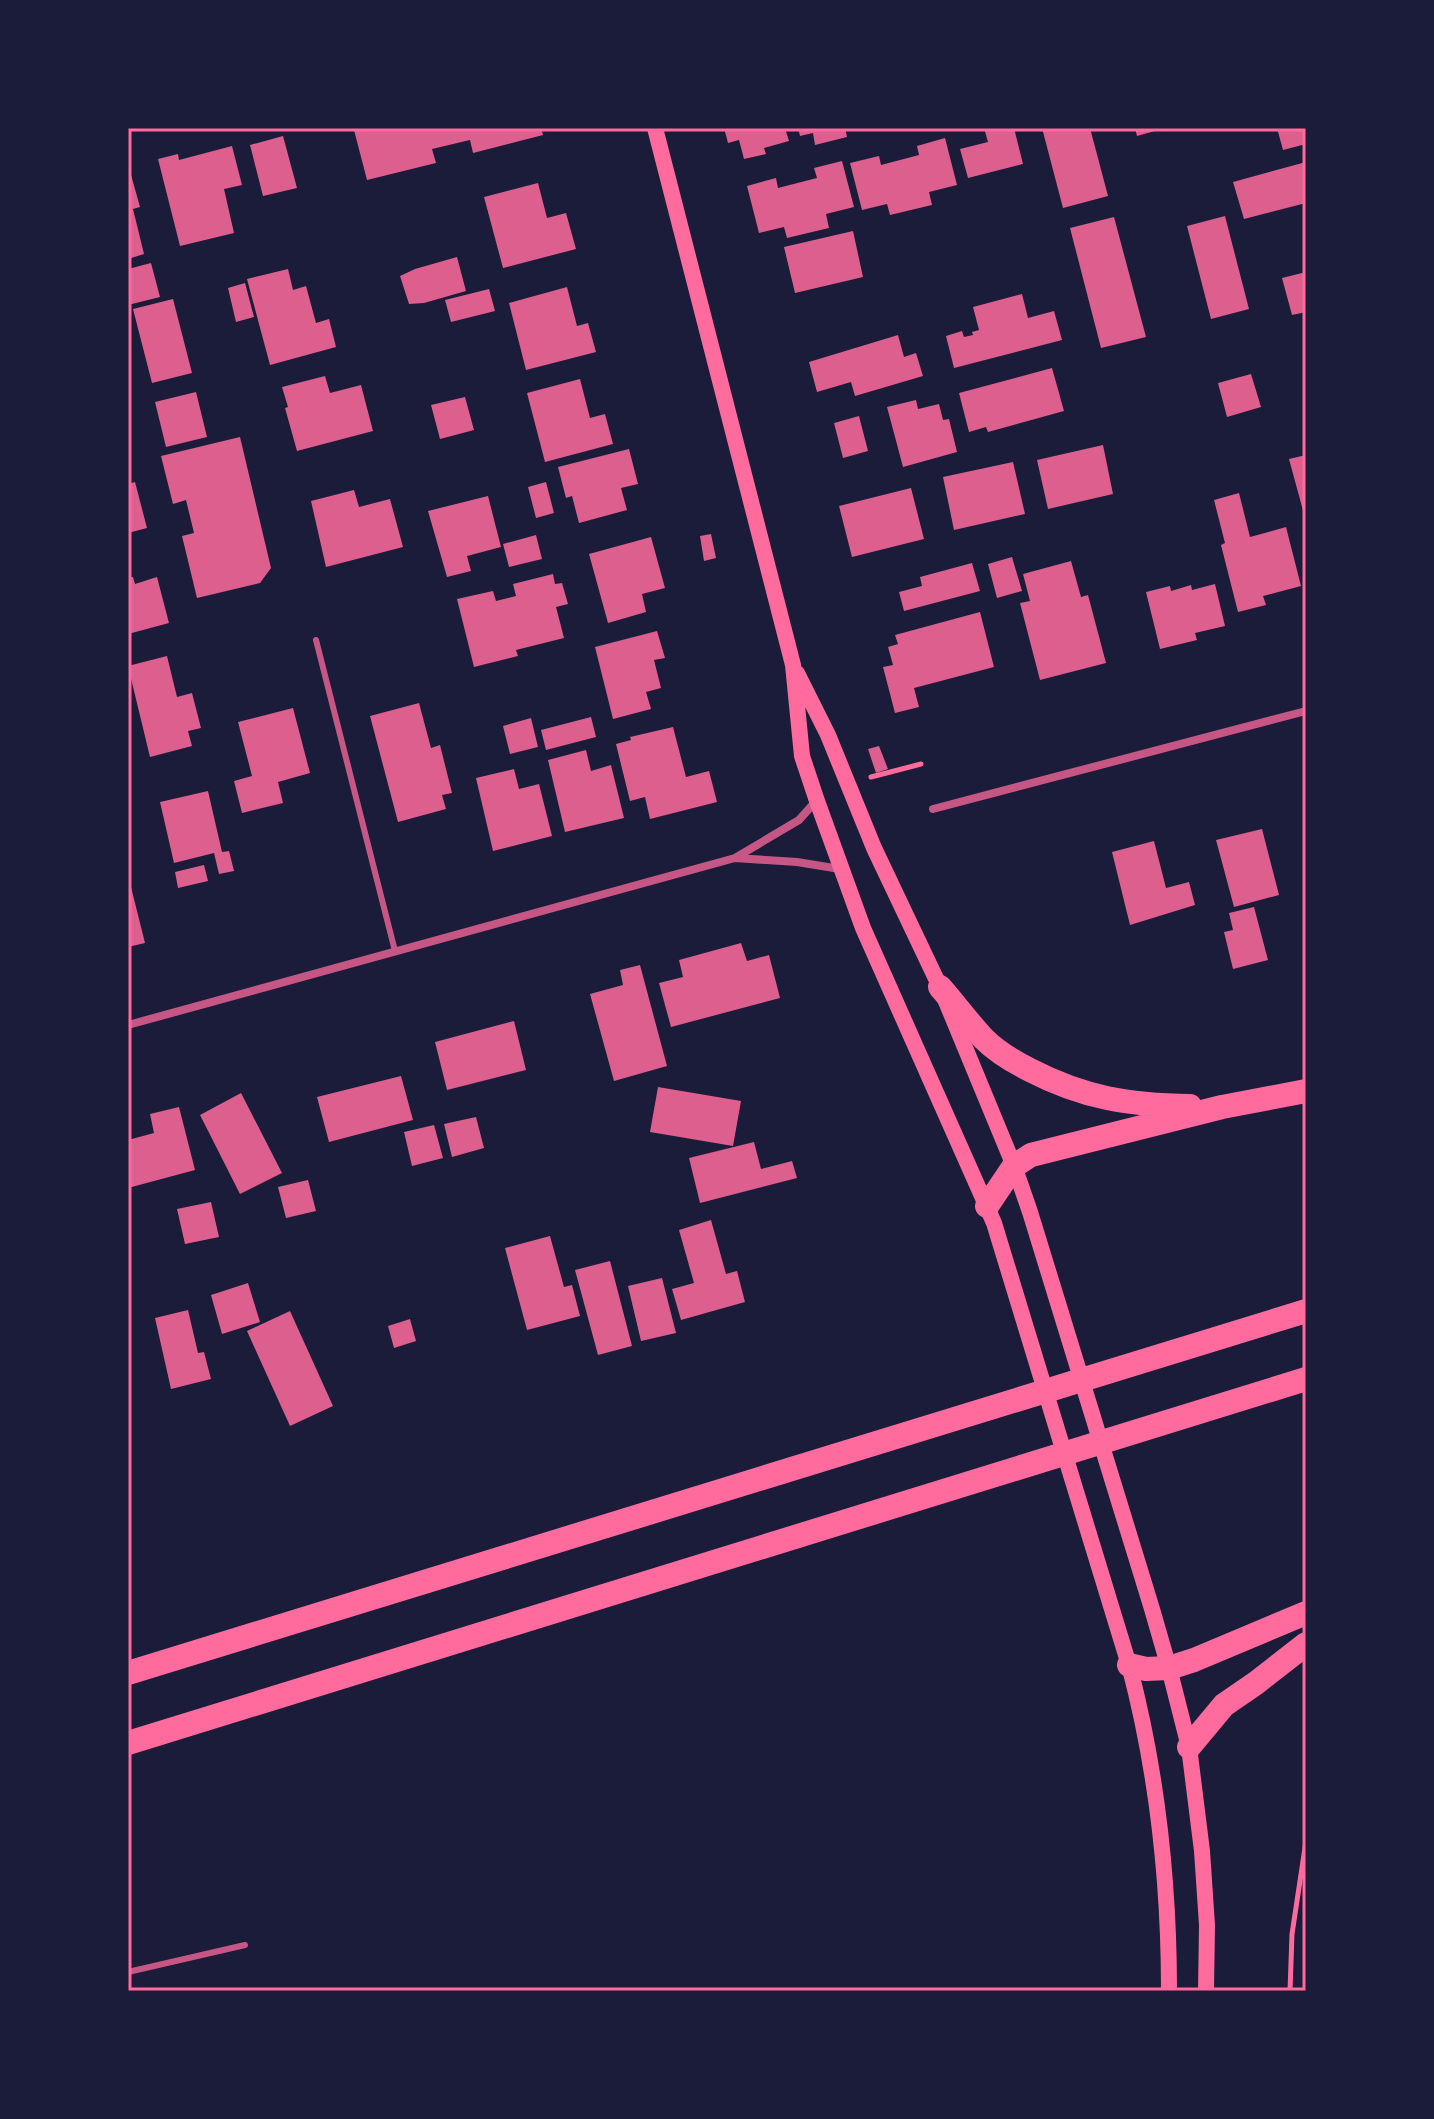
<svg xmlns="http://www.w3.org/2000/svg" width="1434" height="2119" font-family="Literata,serif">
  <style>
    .building { fill: #dd5f8e }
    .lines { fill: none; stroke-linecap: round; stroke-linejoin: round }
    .path { stroke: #ff6b9d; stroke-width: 5 }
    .service { stroke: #c65784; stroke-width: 6 }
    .minor { stroke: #c65784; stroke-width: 8 }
    .secondary { stroke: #ff6b9d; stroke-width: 16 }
    .motorway { stroke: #ff6b9d; stroke-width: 24 }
    .neatline { fill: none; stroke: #ff6b9d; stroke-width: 3 }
  </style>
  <rect width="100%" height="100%" fill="#1b1b3a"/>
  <path class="building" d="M362,128H541L543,135L473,153L470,140L432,149L436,163L367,180L354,130Z
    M724,128H785L789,141L764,148L766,154L744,159L739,140L728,143Z
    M798,128H845L847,137L815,145L813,133L800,136Z
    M984,128H1014L1023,164L968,178L960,149L988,142Z
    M1042,128H1090L1108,196L1063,208Z
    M1135,128H1162V129L1137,136Z
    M1277,128H1306V144L1283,150Z
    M283,136L297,188L263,196L250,145Z
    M945,138L957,185L929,192L932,205L890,215L887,204L862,210L850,163L879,156L881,165L919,155L917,146Z
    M232,146L242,185L224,189L234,233L180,246L158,159L178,154L179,160Z
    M842,161L854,207L826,214L829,228L787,238L784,227L759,233L747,186L776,178L778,188L817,178L814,168Z
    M1306,162V203L1244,219L1233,182Z
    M128,164L140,207L133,209L144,254L128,259Z
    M538,183L547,218L566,213L576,249L503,268L484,197Z
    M1225,216L1249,309L1211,319L1187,226Z
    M1114,217L1146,337L1101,348L1070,228Z
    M853,231L863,277L795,293L784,247Z
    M457,257L466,291L424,303L409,304L400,276L415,269Z
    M151,263L160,297L128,305V269Z
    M288,269L293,290L306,286L316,323L329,319L336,347L270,365L247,279Z
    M1306,272V312L1292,315L1282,278Z
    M245,283L254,317L236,322L228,288Z
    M567,287L577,326L588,323L596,352L526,370L509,303Z
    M489,289L495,311L451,322L445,300Z
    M1022,294L1028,318L1054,311L1062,340L954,368L946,336L962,331L964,337L973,335L972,332L979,330L973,307Z
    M173,299L192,373L152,383L133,309Z
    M898,335L904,357L916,353L923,376L855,396L851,382L817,392L809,362Z
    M1052,368L1064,411L988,432L986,427L969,432L959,393Z
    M1251,374L1261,407L1227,417L1218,383Z
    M325,376L330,393L361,385L373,431L297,451L285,408L288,407L282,387Z
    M580,379L590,418L605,414L613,444L545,462L527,393Z
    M196,392L207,437L166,447L155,402Z
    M465,397L474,430L440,439L431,405Z
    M916,400L918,409L939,404L943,420L949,419L957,452L903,467L887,407Z
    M859,416L868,451L843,458L834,423Z
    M240,437L271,568L260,583L197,598L182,536L194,533L186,500L173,504L161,456Z
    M1103,445L1113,494L1048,509L1037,460Z
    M629,449L638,484L621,488L627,510L579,523L572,496L566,498L558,467Z
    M1306,455V518H1305L1289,459Z
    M1013,462L1025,514L954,530L943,477Z
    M135,482L147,528L128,533V484Z
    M546,482L554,513L536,518L528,487Z
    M911,488L924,539L852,557L839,506Z
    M354,490L359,507L390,499L403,547L326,567L311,501Z
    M1239,493L1250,537L1286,527L1301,586L1263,596L1266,605L1238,612L1221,545L1225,543L1214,500Z
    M488,496L501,547L467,556L471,571L447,577L428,511Z
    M711,534L716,558L704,561L700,536Z
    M536,535L542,559L509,567L503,544Z
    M651,537L665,588L642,594L646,612L608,623L589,554Z
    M1012,557L1022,591L997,598L988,564Z
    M1071,561L1081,597L1088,595L1106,663L1040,680L1020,603L1030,601L1023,574Z
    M972,563L980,591L904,611L899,592L922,586L920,577Z
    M553,574L555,584L562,583L568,604L556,607L564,638L516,650L518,656L474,667L457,599L493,591L496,601L516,596L513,584Z
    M133,577L135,584L157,577L169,623L128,634V578Z
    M1215,584L1225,626L1195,633L1197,640L1160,649L1146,592L1170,586L1171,591L1191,585L1192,590Z
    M980,612L994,667L914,688L919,707L895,713L883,667L893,665L888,647L898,644L895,635Z
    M657,631L665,658L654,660L661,688L646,692L651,709L613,719L595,647Z
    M167,656L177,697L192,693L201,728L188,731L192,746L150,757L128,666Z
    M419,703L431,748L440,745L452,793L442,795L446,809L398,822L370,716Z
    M293,708L310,773L278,782L283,803L242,813L234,781L252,776L238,722Z
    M591,717L596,737L546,750L541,730Z
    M531,718L538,747L510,754L503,726Z
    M673,727L686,777L709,771L717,802L650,819L645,797L630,801L616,744L631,740L630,737Z
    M879,746L888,769L876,773L868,749Z
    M586,750L591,771L611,765L624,818L565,832L548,760Z
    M514,769L519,789L539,784L552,836L493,851L476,778Z
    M208,791L222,852L229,851L234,871L219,874L214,853L174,863L160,802Z
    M1262,829L1279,895L1234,907L1216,840Z
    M1154,841L1166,888L1189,882L1195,905L1130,925L1112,852Z
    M204,865L208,881L178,888L175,872Z
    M128,875L145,943L128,947Z
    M1254,907L1268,960L1233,969L1224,932L1233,930L1229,913Z
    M741,943L747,961L769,955L780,998L671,1027L659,983L683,977L679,960Z
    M640,965L667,1066L614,1081L590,994L623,985L620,970Z
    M514,1021L526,1070L447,1090L435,1042Z
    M401,1076L413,1120L329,1142L317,1097Z
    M658,1087L741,1101L733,1146L650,1132Z
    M241,1093L282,1173L240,1194L200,1115Z
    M179,1107L195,1170L128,1188V1140L154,1133L150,1114Z
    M476,1117L484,1148L452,1157L444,1124Z
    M434,1125L443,1158L412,1166L404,1132Z
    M754,1142L761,1169L792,1161L797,1178L700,1203L689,1158Z
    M308,1180L316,1211L286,1218L278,1187Z
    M211,1202L219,1237L185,1244L177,1209Z
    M711,1220L726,1274L737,1271L745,1302L681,1320L672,1289L694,1283L679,1230Z
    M550,1236L564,1287L572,1285L580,1316L527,1330L505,1248Z
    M610,1261L632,1346L598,1355L575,1270Z
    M662,1278L676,1333L641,1341L628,1286Z
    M248,1283L260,1322L222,1334L211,1295Z
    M188,1310L198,1353L204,1352L211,1379L171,1389L155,1318Z
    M290,1311L333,1406L290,1426L247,1331Z
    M410,1319L416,1341L394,1348L388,1326Z"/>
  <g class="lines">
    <path class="path" d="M871,777L921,764
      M1290,1991L1292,1934L1306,1841"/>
    <path class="service" d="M316,640L395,951
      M128,1972L245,1945"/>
    <path class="minor" d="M816,801L799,820L735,858L797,862L840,869
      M933,809L1306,711
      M128,1025L735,858"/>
    <path class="secondary" d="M655,128L793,665L802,756L817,801L863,928L994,1223L1129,1665C1157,1771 1169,1881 1169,1991
      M797,673L828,735L874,848L940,987L1014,1166L1030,1212L1152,1609L1169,1668L1189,1747L1202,1851L1207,1925L1206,1991"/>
    <path class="motorway" d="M940,987C955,1004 969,1023 984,1039C997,1052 1014,1062 1030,1070C1084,1098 1129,1105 1190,1106
      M987,1206L1014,1166L1031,1155L1222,1107L1306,1091
      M1129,1665L1146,1669L1169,1668L1194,1660L1306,1613
      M128,1673L1306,1311
      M128,1743L1306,1379
      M1189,1747L1224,1705L1256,1683L1306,1644"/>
  </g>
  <rect width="1434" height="2119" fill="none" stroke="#1b1b3a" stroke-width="260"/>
  <rect x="130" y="130" width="1174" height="1859" class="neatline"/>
</svg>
